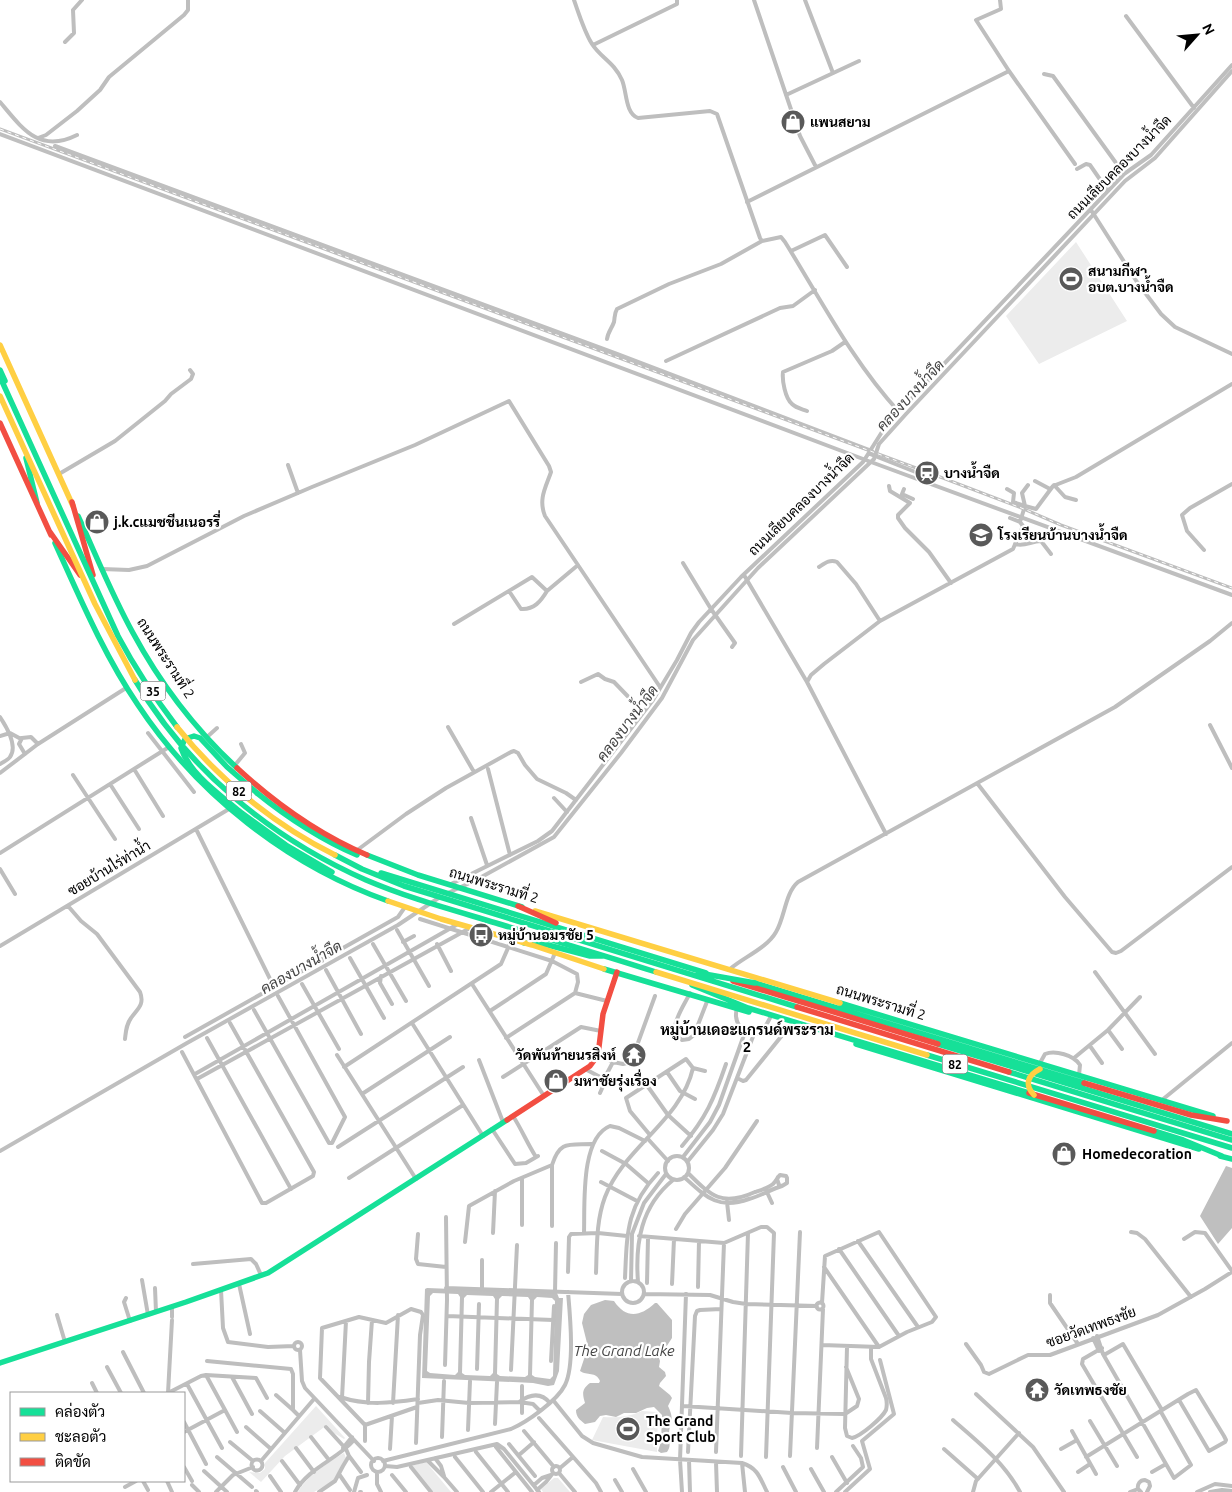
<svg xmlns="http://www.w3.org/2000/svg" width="1232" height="1492" font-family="Ubuntu,Sarabun,sans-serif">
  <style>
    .green { fill: #ececec }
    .water { fill: #bfbfbf; fill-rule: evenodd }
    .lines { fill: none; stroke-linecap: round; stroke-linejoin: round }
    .canal { stroke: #bfbfbf; stroke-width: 4 }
    .street { stroke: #bebebe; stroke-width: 4 }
    .fast { stroke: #16e098; stroke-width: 5.5 }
    .slow { stroke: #ffcf43; stroke-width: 5.5 }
    .jam { stroke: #f24e42; stroke-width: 5.5 }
    .rail-casing { stroke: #bebebe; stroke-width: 3 }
    .rail { stroke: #fff; stroke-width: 1; stroke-dasharray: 4; stroke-linecap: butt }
    .fast-bridge { stroke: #16e098; stroke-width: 5.5 }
    .slow-bridge { stroke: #ffcf43; stroke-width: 5.5 }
    .jam-bridge { stroke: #f24e42; stroke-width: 5.5 }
    .labels { text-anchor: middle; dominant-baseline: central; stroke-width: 4.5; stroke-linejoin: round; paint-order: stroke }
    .shield { fill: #fff; stroke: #4c4c4c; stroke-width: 1 }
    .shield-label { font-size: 12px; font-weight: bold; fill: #000 }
    .poi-label { font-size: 14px; font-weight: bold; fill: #000; stroke: #fff; text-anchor: start }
    .street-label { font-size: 14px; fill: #000; stroke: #fff }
    .water-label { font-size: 15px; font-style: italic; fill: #444; stroke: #fff }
    .neighbourhood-label { font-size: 15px; font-weight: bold; fill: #000; stroke: #fff }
  </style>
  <rect width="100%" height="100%" fill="#fff"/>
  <path class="green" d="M1076,242L1127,321L1039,364L1006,316Z
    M316,1406L345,1438L344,1439L334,1433L327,1425L285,1456L261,1482L249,1472L260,1473L265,1469V1463Z
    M642,1411L658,1412L657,1452L592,1440L603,1417C617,1418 629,1417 642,1411Z
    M344,1453L346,1458L333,1481L314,1492H298C305,1478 330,1461 344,1453Z
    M426,1462L451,1492H433L411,1466Z
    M554,1478H558L570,1492H543L541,1489Z"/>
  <path class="water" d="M1226,1166L1232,1168V1228L1218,1244L1200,1216Z
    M427,1288L557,1293L559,1298H563L559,1371L554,1385L548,1386L533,1383L422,1378L425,1289ZM433,1293L458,1294L460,1297L458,1372L455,1375L430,1373L427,1371L430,1296ZM467,1295L493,1296L495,1299L493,1373L490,1376L465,1375L462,1373L464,1298ZM502,1296L528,1297L530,1300L528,1375L525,1377L500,1376L497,1374L499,1299ZM537,1297L552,1298L555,1301L553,1376L550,1379L535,1377L532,1375L534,1300Z
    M605,1300L614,1301C626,1319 640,1317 655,1303H657L672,1320V1338L659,1358L660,1361L659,1367L665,1372L666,1376L660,1383L659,1386L670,1395L672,1398L668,1406C675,1421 670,1420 669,1433C668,1442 672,1445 667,1452L661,1453L658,1451L661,1442L662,1415L654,1407L647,1408L636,1413H624L616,1417L606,1415L600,1416L595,1422L585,1424C580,1420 576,1417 576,1410L585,1403C582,1393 582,1389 590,1383H599L600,1381C596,1371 587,1376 580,1371L588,1347L582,1323L584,1314L591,1305Z"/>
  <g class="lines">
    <path class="canal" d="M0,134L871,462L1232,595
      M55,146L617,354L872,451
      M448,893L476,880L554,837L621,753L662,698L693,640L758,568L874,459L879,444L906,414L1125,181L1155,158L1232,71
      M0,1151L187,1043L398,925L440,897
      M354,1492L358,1478L367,1475
      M845,1492L870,1469L862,1441L894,1414L880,1360"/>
    <path class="street" d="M574,0C579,14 584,31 592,44C601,58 614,62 622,80C627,92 625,113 638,118L710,111L717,114L760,238L762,241L781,237L785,242C821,300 853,362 899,412
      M754,0L800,136L816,167
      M805,0L833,73
      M1000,0L1001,9L976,20L1009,71L1075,164
      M1126,16L1194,108
      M65,42L74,33L73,10L82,0
      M593,45L677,4V0
      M1044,74L1053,76L1124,174
      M786,95L859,61
      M0,102C22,128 39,154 77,135
      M38,138L46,135L77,111L100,90L109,77L184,15L188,10V0
      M1077,169L1086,164L1090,165L1108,191
      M747,202L1009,71
      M1091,210L1137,282L1161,314L1175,327L1232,354
      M791,251L825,235L847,267
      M607,339C608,332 612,328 614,322C615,317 614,314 617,309L669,284L721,264L762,241
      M666,361L780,308L793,306L815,290
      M807,411C802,409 796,408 792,404C785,398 782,380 783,372L832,351L845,342
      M870,454L918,473
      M288,465L298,493
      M59,474L115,441L165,401L171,394L191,379L193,374L190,370
      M1035,481L1050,489
      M1054,485L1065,497L1076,500
      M889,486L890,491L910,503L898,515V518L905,528L929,552L951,583
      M904,489L902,494L913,499
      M1007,489L1014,493L1013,502L1025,506L1022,493L1028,485
      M1020,522L1025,506L1036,509L1053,486L1076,477L1232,384
      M1015,544C1025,547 1031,541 1041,541L1051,554
      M1204,550L1187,531L1182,515L1190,508L1232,484
      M683,563L711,609L735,643L732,647
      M819,567C825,563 830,559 837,562L856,584L880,621
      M102,569L129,570L147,566L244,516L312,487L415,445L509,401L549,466L551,472C546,487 538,499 545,516L660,687
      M744,575L807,682L886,834
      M509,591L521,609C534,610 541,601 547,591
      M454,624L532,577L547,591L578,565
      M581,682L598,674L605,679L614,682L643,712
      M807,682L811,675L824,664L880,621L1013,549L1023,526L1020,522L1010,518
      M0,717C6,726 18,746 10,757C8,760 3,762 0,764
      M1210,725L1232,768
      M448,727L474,772
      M148,733L194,792
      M0,736L10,733L21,739
      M207,737L217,728
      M25,754L19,744L22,738L31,737L38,744
      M235,765L245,753L241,744
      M134,769L163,816
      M488,769L510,855
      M0,773L38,744L126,688
      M73,775L115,839
      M977,783L1065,897L1112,952L1116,953L1121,951L1232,867
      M110,784L139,829
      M554,798L567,812
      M471,818L487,865
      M196,829L274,987
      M356,851L406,814L446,788L511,752L514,751L518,753L525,765L537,779L566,793L576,800
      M0,853L169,747
      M0,869L15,894
      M449,885L538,841L552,831L653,700L677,660L691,633L699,622L741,577L863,462L887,424L1124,174L1151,155L1232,65
      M68,906L81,921L97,934L140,992C145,1005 137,1009 131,1018C126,1025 126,1031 125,1039
      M420,919L552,961L577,974L578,982L575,993
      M397,930L429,986
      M403,942L414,936
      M373,944L406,1001
      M437,944L451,971
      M0,946L229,809
      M315,949L322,961
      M350,958L384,1018
      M730,969C744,957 767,948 776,932C785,917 785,893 798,882L1115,707L1210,641L1232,623
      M326,970L361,1034
      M1095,972L1155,1054
      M381,976L380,983L392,1004
      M302,984L339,1049
      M472,984L544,1096
      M690,993C684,1006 665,1031 682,1040L689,1039L694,1035L708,999
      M737,1008C733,1022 742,1035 757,1034L764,1029L770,1018
      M254,1010L329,1143H332L345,1117L278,996
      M490,1011L546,974L555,953
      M412,1023L483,1136
      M1108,1030L1122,1049
      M185,1037L398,917L405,907
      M207,1038L291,1189
      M506,1038L575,993L607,1001
      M1090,1046L1102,1063
      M182,1052L262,1203H266L313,1176L314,1172L230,1023
      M337,1055L416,1179
      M598,1055L613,1062
      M1074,1058L1108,1030L1140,997
      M479,1060L503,1122
      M1040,1063L1045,1054C1055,1050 1074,1055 1080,1065L1079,1075
      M344,1067L501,964L512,939
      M585,1069L604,1079L613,1062L623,1064L631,1062L655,996
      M667,1072L680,1091L695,1099
      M195,1074L458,924
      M503,1077L581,1027L601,1031
      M737,1078L743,1081L746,1080L784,1033
      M197,1079L470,928
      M646,1084L668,1115L691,1136
      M600,1093L604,1084V1079
      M362,1094L450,1037
      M1162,1100L1232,1043
      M513,1116C522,1130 527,1143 536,1157
      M492,1129L515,1164L526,1163L538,1156
      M650,1135L630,1111L626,1098L686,1059L693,1068L705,1071
      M648,1139L668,1161
      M682,1146C706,1118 714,1099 726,1064
      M338,1147L463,1067
      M602,1151L626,1164L648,1183
      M665 1168a12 12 0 1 1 24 0a12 12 0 1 1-24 0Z
      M683,1157L710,1122L719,1105L745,1032
      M688,1161L713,1130L723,1114L754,1034
      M688,1173C711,1196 722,1207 755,1192C761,1190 768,1188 773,1184C776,1181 777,1178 780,1175L786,1176L787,1178V1183L782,1186L779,1185L777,1179L778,1177
      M684,1177C706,1197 718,1210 749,1199C761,1196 771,1189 782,1186
      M349,1178L463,1105
      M522,1178V1225
      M601,1182L637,1201
      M766,1190L772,1203
      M727,1202L729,1220
      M552,1226V1165C560,1140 569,1145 592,1144
      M676,1229L685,1214L725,1168L757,1121
      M1131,1232L1137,1233L1145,1239L1191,1297
      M493,1233L495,1191
      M584,1233C585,1205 580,1138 610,1126L619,1128L645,1141
      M418,1234L416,1259L418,1264L446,1267
      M639,1236L724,1243L761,1227H767L774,1233L766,1457
      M1184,1239L1195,1232L1205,1233L1232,1271
      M858,1241L918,1327
      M465,1242L469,1206L514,1181L552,1165
      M839,1249L899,1336
      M482,1260V1289
      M193,1264L251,1259L256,1264L261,1275
      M824,1267L879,1347
      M568,1272L569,1237L571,1234L598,1233L627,1236
      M596,1273C597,1247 596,1221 605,1197C624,1147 681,1121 693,1068
      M625,1278C627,1234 626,1207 658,1173
      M142,1280L148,1315
      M622 1292a11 11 0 1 1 22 0a11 11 0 1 1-22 0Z
      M631,1281L632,1234L644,1203L666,1174
      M638,1282C635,1243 641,1206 673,1180
      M647,1283L648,1238
      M239,1284L250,1334
      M672,1284L674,1239
      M698,1287L699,1241
      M155,1288L156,1312
      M446,1288L622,1294
      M221,1290L223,1328L228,1342L268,1347L294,1346
      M555,1292L556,1243
      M644,1294L710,1295L733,1302L746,1304L817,1306
      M1050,1295V1303L1078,1344
      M126,1298L124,1302L130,1321
      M816.5 1306a3.5 3.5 0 1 1 7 0a3.5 3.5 0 1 1-7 0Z
      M57,1315L65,1342
      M447,1316L553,1320
      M172,1317V1307
      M1097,1336L1103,1354L1174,1478L1191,1465L1161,1412
      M1093,1338L1099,1351
      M294 1346a4 4 0 1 1 8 0a4 4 0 1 1-8 0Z
      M966,1344L981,1365L984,1372L989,1374L1028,1355H1050L1158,1315L1205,1289L1232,1272
      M822,1345L879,1347L907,1332L932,1322L936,1317L879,1232L825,1256L822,1303
      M847,1347L845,1428L847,1436L852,1438C861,1436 882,1418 886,1410C887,1406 887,1402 886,1398L871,1359V1348
      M1102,1348L1083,1359L1082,1364L1137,1457
      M300,1350L302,1381L305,1388L374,1461
      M123,1352L144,1393
      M1104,1355L1123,1344L1162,1410
      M207,1361L291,1369L293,1374V1410L299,1416
      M551,1361L554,1306
      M445,1365L447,1300L446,1217
      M107,1367L121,1393
      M477,1369L479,1304
      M511,1370L517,1245
      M206,1375L237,1432
      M232,1377L252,1414
      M92,1383L97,1393
      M187,1384L222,1448
      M522,1386V1413
      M168,1393L201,1376L206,1375L256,1378L267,1398
      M168,1393L172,1320
      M976,1394L1033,1447L1064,1492
      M276,1395L293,1410
      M340,1397C367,1406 391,1403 418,1399
      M342,1398L346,1321
      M553,1400L582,1436L593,1443L642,1457L742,1463C758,1468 760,1478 767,1492
      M519,1402C530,1394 541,1392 550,1403
      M368,1403L369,1362L372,1320
      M393,1403L398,1315
      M418,1403L438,1400L469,1403L519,1402L533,1404L540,1411
      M683,1406L792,1413L845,1414L857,1406L859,1399L846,1367
      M260,1411L285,1433
      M539,1418L596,1483L601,1492
      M953,1420C978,1442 1004,1462 1020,1492
      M1090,1421L1117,1466
      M184,1422L206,1464
      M495,1424L497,1382
      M365,1425L417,1407
      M246,1427L271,1449
      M468,1430L470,1381
      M524,1431L554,1467
      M1072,1431L1096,1474
      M184,1432L225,1410
      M311,1437L329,1460
      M442,1437L444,1381
      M365,1441V1425L320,1378L322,1328L359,1317L386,1323L411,1309L421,1312L423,1315L420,1335L416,1443
      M230,1442L253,1461
      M509,1444L535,1476
      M496,1447L532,1492
      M296,1448L314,1472
      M343,1448L352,1437
      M817,1448L823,1309
      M390,1449L392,1416
      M944,1449L978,1479
      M1061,1449L1077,1440
      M476,1452L508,1492
      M688,1452L695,1316L697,1311L700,1310L721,1309
      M716,1452L724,1243
      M519,1455L534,1442
      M349,1456L361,1472
      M741,1456L748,1233
      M790,1456L800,1232
      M217,1457L252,1487
      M455,1457L483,1492
      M832,1457L847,1483
      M1086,1457L1188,1394L1196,1390L1224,1436L1226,1440L1225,1442L1209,1451L1179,1400
      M435,1458L441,1466L444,1476
      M371 1465a7 7 0 1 1 14 0a7 7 0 1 1-14 0Z
      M251.5 1465a5.5 5.5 0 1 1 11 0a5.5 5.5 0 1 1-11 0Z
      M427,1460L444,1477L457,1492
      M689,1460L690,1492
      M261,1461L314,1399
      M282,1461L300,1485
      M383,1461L511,1429C527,1422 557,1401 565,1385C575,1365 570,1315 568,1292
      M716,1462L717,1492
      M742,1463L745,1492
      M385,1466L397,1467L497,1444L504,1449L539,1492
      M552 1470a4 4 0 1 1 8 0a4 4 0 1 1-8 0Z
      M184,1467L192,1481
      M411,1467L431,1492
      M783,1467L796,1492
      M560,1468L573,1457
      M633,1469L646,1492
      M811,1469L824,1492
      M204,1471L227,1492
      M377,1472V1484L381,1492
      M1078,1472L1090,1464
      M1152,1472L1166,1464
      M559,1473L575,1492
      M339,1474L350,1490
      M392,1475L406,1492
      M270,1476L281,1492
      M615,1480L622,1492
      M143,1481L148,1490
      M167,1481L172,1492
      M192,1485L199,1492
      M534,1485L542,1478L551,1475
      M125,1487L136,1481
      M537,1490L546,1482L553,1473
      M256,1491L257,1492
      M216,1492L233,1475L253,1467
      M295,1492C308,1468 338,1459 354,1440
      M319,1492L335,1481L343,1466L349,1456L346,1449L326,1427
      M360,1492H361
      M491,1492L516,1472
      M682,1492L680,1460L686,1294
      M836,1492L863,1467L861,1458L853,1446
      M973,1492L976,1481L1019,1433
      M1130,1492L1138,1489
      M1141,1492L1138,1489C1137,1484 1140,1480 1145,1480L1149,1482L1150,1486L1147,1492
      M1197,1492L1215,1484L1232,1486
      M1210,1492L1222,1490L1232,1491"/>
    <path class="fast" d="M0,370L5,381
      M26,458L37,503
      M78,516C96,555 112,595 133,633C160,683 196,730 237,768
      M55,543C80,598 104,655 138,705C197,794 287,865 388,901
      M257,793C288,818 320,839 357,855
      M239,811L286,845L332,872
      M367,855L418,875L522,907
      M381,873L706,973
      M524,943L548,945L590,956H602
      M604,969L749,1012
      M755,983L1084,1083
      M692,985L748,1008L1029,1093
      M840,1003L1213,1116
      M856,1044L1199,1149
      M938,1044L1232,1134
      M1154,1131L1183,1140L1222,1156
      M1220,1156L1232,1159
      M0,1363L186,1302L268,1273L507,1120"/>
    <path class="slow" d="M0,345L73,506
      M388,901L441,919L532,945L604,969
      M535,911L840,1003"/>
    <path class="jam" d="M0,423L51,535
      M72,502L93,575
      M50,532L80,575
      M237,768C276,804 318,834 367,855
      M518,906L556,923
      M733,981L938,1044
      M1084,1083L1191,1115L1227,1121
      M1029,1093L1154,1131
      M507,1120L590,1066L598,1055L603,1014L617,972"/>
    <defs>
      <path id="rail" d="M0,129L927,472L1024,509L1061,525L1232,588"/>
    </defs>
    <use href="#rail" class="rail-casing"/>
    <use href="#rail" class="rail"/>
    <path class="fast-bridge" d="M0,377L118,636C135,668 155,698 177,727
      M135,680C188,770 271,838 366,880C408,898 453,910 496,923C549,939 603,955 656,972
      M239,811C219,794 190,774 181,748L185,739L194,736L200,738L227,767L257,793
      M335,855L362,869L404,886L797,1007
      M699,973L755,983
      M927,1055L1232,1148
      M1009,1072L1232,1140"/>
    <path class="slow-bridge" d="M0,396L95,604L135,680
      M177,727C219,780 275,825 335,855
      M656,972L927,1055
      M1034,1095C1024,1084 1028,1075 1040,1069"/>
    <path class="jam-bridge" d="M797,1007L1009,1072"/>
  </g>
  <defs>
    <symbol id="shop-disc" viewBox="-11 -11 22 22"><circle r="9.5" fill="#595959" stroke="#fff"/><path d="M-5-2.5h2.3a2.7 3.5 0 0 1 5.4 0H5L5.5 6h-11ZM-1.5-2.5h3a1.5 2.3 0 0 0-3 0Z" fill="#fff"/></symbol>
    <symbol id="stadium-disc" viewBox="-11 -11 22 22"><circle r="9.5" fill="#595959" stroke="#fff"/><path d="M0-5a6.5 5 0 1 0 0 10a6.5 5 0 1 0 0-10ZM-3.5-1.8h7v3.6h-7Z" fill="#fff"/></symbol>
    <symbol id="station-disc" viewBox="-11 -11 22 22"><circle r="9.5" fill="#595959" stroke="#fff"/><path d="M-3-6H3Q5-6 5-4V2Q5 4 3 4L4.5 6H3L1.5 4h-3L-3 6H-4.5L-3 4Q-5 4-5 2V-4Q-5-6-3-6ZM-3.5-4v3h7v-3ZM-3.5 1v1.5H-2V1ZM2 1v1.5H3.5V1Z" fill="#fff"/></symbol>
    <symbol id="school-disc" viewBox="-11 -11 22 22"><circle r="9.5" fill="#595959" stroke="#fff"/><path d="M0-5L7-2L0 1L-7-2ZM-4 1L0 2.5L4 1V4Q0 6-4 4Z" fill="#fff"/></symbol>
    <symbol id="bus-disc" viewBox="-11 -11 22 22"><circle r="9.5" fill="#595959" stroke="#fff"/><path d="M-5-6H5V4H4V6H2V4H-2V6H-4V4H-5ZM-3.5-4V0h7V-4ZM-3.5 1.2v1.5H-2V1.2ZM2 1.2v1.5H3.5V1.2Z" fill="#fff"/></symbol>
    <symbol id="temple-disc" viewBox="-11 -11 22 22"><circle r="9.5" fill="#595959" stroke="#fff"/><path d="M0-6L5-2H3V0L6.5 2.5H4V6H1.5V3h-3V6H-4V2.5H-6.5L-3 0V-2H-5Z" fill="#fff"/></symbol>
  </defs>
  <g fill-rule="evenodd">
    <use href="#shop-disc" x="779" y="108" width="28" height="28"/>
    <use href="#stadium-disc" x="1057" y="265" width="28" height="28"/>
    <use href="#station-disc" x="913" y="459" width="28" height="28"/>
    <use href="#shop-disc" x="83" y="508" width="28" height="28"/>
    <use href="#school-disc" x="967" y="521" width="28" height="28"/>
    <use href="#bus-disc" x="467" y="921" width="28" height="28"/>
    <use href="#temple-disc" x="620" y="1041" width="28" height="28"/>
    <use href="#shop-disc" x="542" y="1067" width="28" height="28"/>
    <use href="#shop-disc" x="1050" y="1140" width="28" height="28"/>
    <use href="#temple-disc" x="1023" y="1376" width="28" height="28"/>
    <use href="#stadium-disc" x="614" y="1415" width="28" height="28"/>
  </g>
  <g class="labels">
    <g class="shield">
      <rect x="140.5" y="681.5" width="25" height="19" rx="4"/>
      <rect x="226.5" y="781.5" width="25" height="19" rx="4"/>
      <rect x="942.5" y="1054.5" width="25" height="19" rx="4"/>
    </g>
    <g class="shield-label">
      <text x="153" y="691">35</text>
      <text x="239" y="791">82</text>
      <text x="955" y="1064">82</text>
    </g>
    <g class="poi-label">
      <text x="810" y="122">แพนสยาม</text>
      <text x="1088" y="271">สนามกีฬา<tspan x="1088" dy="16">อบต.บางน้ำจืด</tspan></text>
      <text x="944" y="473">บางน้ำจืด</text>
      <text x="114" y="522">j.k.cแมชชีนเนอรรี่</text>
      <text x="998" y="535">โรงเรียนบ้านบางนํ้าจืด</text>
      <text x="498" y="935">หมู่บ้านอมรชัย 5</text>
      <text x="616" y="1055" text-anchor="end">วัดพันท้ายนรสิงห์</text>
      <text x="574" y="1081">มหาชัยรุ่งเรื่อง</text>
      <text x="1082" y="1154">Homedecoration</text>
      <text x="1054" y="1390">วัดเทพธงชัย</text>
      <text x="646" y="1421">The Grand<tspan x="646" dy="16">Sport Club</tspan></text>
    </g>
    <g class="street-label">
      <text transform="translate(1119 167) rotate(-45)">ถนนเลียบคลองบางน้ำจืด</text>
      <text transform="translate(801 504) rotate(-44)">ถนนเลียบคลองบางน้ำจืด</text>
      <text transform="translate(166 658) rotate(57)">ถนนพระรามที่ 2</text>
      <text transform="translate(109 868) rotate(-31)">ซอยบ้านไร่ท่าน้ำ</text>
      <text transform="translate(494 885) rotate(17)">ถนนพระรามที่ 2</text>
      <text transform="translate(881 1002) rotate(17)">ถนนพระรามที่ 2</text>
      <text transform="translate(1091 1327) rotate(-20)">ซอยวัดเทพธงชัย</text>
    </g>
    <g class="water-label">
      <text transform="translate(910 395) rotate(-47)">คลองบางน้ำจืด</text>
      <text transform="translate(627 723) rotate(-53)">คลองบางน้ำจืด</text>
      <text transform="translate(301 967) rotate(-30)">คลองบางน้ำจืด</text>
      <text x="624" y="1350">The Grand Lake</text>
    </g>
    <g class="neighbourhood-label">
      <text x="747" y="1029">หมู่บ้านเดอะแกรนด์พระราม<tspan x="747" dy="17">2</tspan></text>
    </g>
  </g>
  <rect x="10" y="1392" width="175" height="90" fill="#ffffff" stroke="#999999"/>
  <rect x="20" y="1408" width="25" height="8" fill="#16e098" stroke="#999999"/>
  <text x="55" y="1417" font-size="15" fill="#000000">คล่องตัว</text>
  <rect x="20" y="1433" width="25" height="8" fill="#ffcf43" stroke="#999999"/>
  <text x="55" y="1442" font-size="15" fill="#000000">ชะลอตัว</text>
  <rect x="20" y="1458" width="25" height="8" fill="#f24e42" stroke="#999999"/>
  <text x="55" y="1467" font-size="15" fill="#000000">ติดขัด</text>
  <g transform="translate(1197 35) rotate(63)" stroke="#ffffff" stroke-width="4" paint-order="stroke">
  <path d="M0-4L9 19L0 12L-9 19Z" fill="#000000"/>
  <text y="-8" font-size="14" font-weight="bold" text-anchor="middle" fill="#000000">N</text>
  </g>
</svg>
